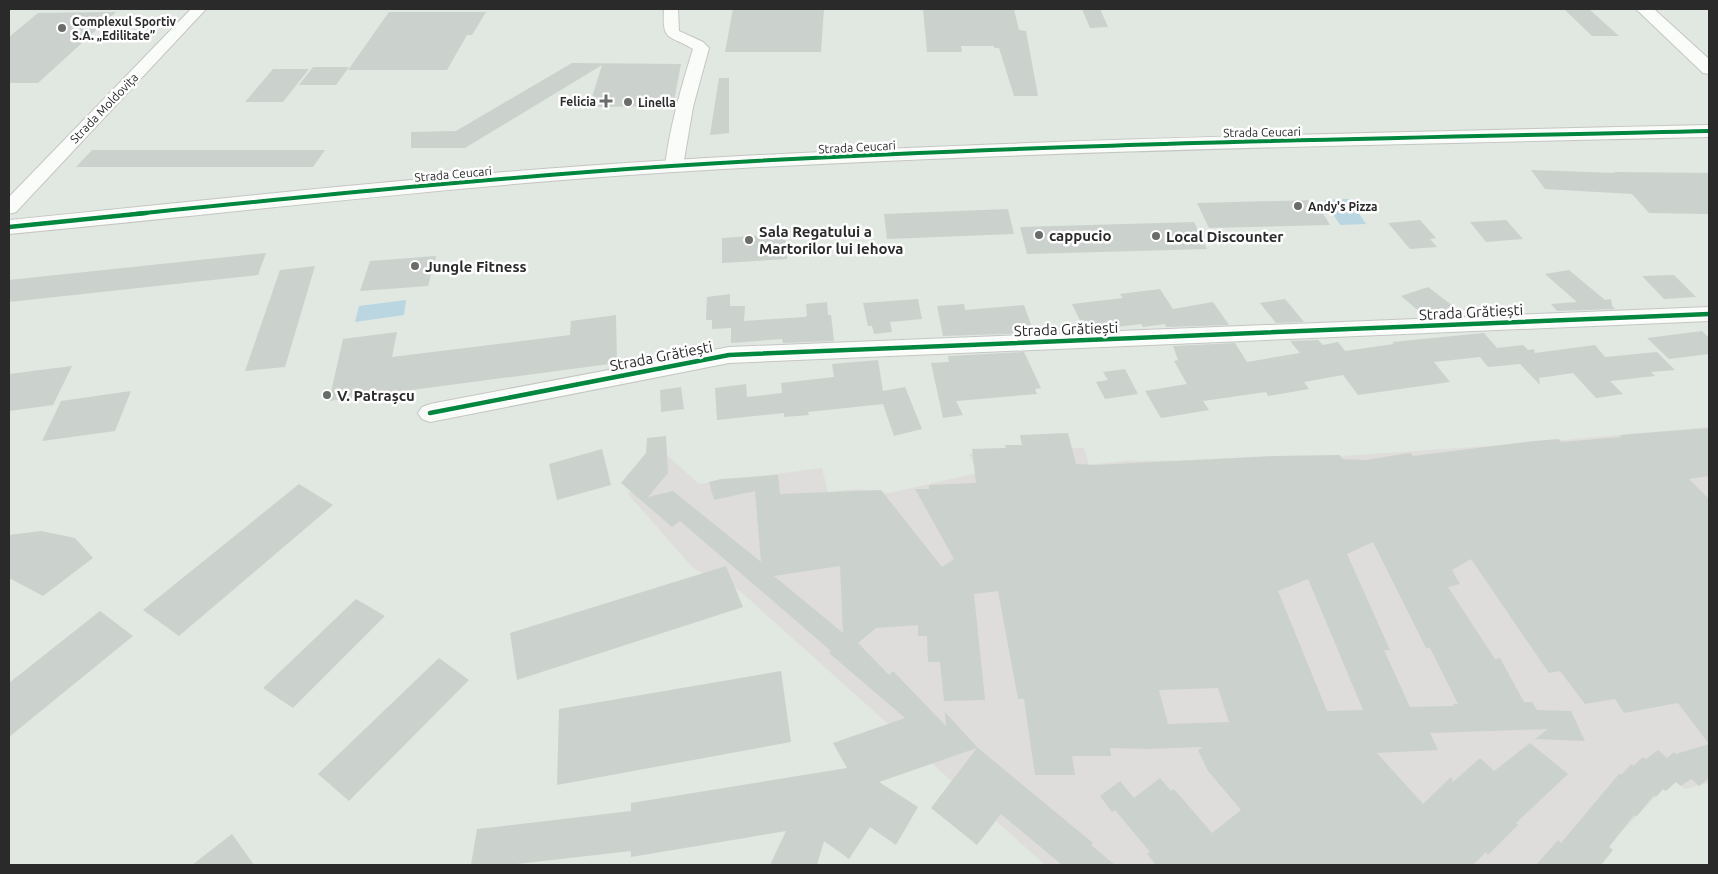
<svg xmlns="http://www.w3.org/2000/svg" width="1718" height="874" font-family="Ubuntu,sans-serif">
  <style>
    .industrial { fill: #dedddb }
    .green { fill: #bad6e0 }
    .building { fill: #cbd1cc; fill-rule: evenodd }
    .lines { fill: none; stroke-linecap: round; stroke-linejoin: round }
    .street-casing { stroke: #c5c6c4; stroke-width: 2 }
    .secondary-casing { stroke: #c5c6c4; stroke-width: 2 }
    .street { fill: #fafcfa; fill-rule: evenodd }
    .secondary { fill: #fafcfa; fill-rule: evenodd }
    .cycleway-far1-casing { stroke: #fff; stroke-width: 5.5 }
    .cycleway-casing { stroke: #fff; stroke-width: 8 }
    .cycleway-far1 { stroke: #00873e; stroke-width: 4 }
    .cycleway { stroke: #00873e; stroke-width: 4.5 }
    .poi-dot { fill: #6a6c6a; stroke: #fff; stroke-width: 2 }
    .labels { text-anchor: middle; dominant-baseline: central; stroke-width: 5; stroke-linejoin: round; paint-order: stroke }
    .far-poi-label { font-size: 12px; font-weight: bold; fill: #2a2a2a; stroke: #fff; text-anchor: start }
    .far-street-label { font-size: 12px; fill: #2a2a2a; stroke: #fff }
    .poi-label { font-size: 15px; font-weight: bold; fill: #2a2a2a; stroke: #fff; text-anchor: start }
    .street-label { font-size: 15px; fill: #2a2a2a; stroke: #fff }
  </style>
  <rect width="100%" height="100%" fill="#e0e8e1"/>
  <path class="industrial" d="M1709,427V783L1685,789L1673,779L1589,865H1045L739,590L694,569L628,494L654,459L668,456L699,484L822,468L828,492L857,489L889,493L978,473L969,454L1023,448H1084L1089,465L1124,461L1334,459L1343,456L1518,444Z"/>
  <path class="green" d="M1349,199L1366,224L1340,225L1324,200Z
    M406,300L404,315L355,322L359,306Z"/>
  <path class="building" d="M733,9H824L821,52H725Z
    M923,9H1014L1019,30L1026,31L1038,96H1014L999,48H994V46H961L962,52H927Z
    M1082,9H1100L1108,27L1090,28Z
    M1564,9H1589L1619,36H1592Z
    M116,12L38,83H9V37L38,13Z
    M389,12H486L472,35H467L447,70H348Z
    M572,63L681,64L673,106L589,107L602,65L465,148H411V132L456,131Z
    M313,67H349L336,85H299Z
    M273,69H309L283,102H245Z
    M719,78H729V133L710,135Z
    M92,150H325L313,167H76Z
    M1531,170L1615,173L1614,172L1709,173V214L1649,213L1632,194L1545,189Z
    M1315,200L1330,225L1209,228L1197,203Z
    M1008,209L1014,234L887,239L884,214Z
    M1420,220L1436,238L1430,239L1437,247L1410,249L1388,223Z
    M1506,220L1523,239L1486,242L1470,222Z
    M1194,222L1207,249L1027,254L1020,227Z
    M785,234L787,259L722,263V238Z
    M266,253L258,275L9,302V280Z
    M436,256L428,286L360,291L370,261Z
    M315,266L285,367L245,371L280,270Z
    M1569,270L1605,300L1611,299L1612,306L1615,309L1557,311L1551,304L1577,302L1545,274Z
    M1674,275L1696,297L1664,299L1642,276Z
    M1428,287L1457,309L1437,316L1426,317L1401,296Z
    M1160,289L1173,309L1213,302L1229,325L1166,327L1165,324L1143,327L1141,324L1085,331L1072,304L1123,298L1120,294Z
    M730,294V306H745L744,321L804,317L807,316L806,304L827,302L828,315H831L834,341L783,343L782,339L731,343V328L712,329V320H706L707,297Z
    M918,299L922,319L890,322L892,332L874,334L872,326H868L863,303Z
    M1285,299L1304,322L1276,323L1260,303Z
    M964,304L965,310L1024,305L1034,333L943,336L937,306Z
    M616,315L617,363L329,401L343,339L397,332L392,357L570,335L571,321Z
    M1702,331L1709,338V354L1669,359L1647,338Z
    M1484,333L1497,348L1523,345L1528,350L1534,349L1535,353L1595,345L1605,357L1657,352L1675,370L1651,372L1655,376L1610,381L1623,394L1596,398L1573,373L1539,378L1540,385L1520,364L1488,367L1480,357L1434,362L1450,382L1358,395L1343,375L1304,382L1309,389L1268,396L1266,392L1203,401L1209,410L1161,418L1145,391L1187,384L1174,361L1178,360L1173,346L1235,343L1247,362L1300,353L1290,341L1318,340L1323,345L1338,342L1345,351L1394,344L1392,342Z
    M1024,352L1041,388L1035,389L1037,394L956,401L963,415L943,418L931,363L949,362L948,356Z
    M878,360L883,391L905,387L922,429L894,436L883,404L808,412L809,415L784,417V413L717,420L715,388L746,384L747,397L782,393L781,383L834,377L832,364Z
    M72,366L53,405L9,411V374Z
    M1125,369L1138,394L1105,399L1096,382L1108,380L1103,372Z
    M681,387L684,409L661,412L660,390Z
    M131,391L115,431L42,441L61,401Z
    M1709,428V476L1689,479L1709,499V744L1678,703L1624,713L1615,699L1585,704L1560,671L1549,673L1471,559L1452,570L1460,584L1448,587L1495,659L1500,658L1524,702H1532L1537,710L1571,711L1585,741L1535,739L1548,729L1430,733L1438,750L1377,753L1423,804L1451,777L1453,782L1480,758L1494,771L1530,743L1568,774L1516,823L1518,825L1488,855L1486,852L1473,865H1156L1147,854L1150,852L1115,810L1112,812L1100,796L1120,781L1134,798L1160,778L1171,791L1174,789L1212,833L1241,810L1208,771L1198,750L1203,747L1149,749L1110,748L1111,756H1072L1075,775H1035L1024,699H1018L998,591L974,594L985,700L944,701L940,662H928L927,636H918V625L876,628L858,643L889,675L893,671L946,726L945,712L978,748L1093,843L1091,845L1115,865H1062L1001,814L977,845L931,808L977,748L879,782L918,807L896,845L870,827L849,859L824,841L817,865H770L786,831L631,857V851L507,865H471L477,829L631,811V803L847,768L833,743L905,718L829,653L831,651L680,521L672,527L621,483L646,453L647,438L666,436L668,473L648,497L673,491L761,562L755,491L714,500L709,482L721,479L778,475L780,494L881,490L942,567L954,559L915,489H929V485L976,483L972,449L1006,448L1005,445H1022L1020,435L1068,433L1076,464L1096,465L1273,456L1340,455L1342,459L1366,460L1410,453L1413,456L1535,441L1559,439L1561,442L1621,437L1620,435ZM1373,542L1426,648H1430L1458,704H1453L1454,706L1410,707L1384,650H1390L1347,554ZM840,566L843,633L774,576ZM1308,579L1363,710L1327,711L1278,591ZM1218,688L1229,722L1168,724L1159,690Z
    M602,449L611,485L557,500L549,464Z
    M299,484L333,505L179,636L143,610Z
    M41,531L75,538L93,558L43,596L9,578V535Z
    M726,566L743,607L517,680L510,633Z
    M356,599L385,616L293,708L263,688Z
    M100,611L133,636L9,737V683Z
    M439,658L469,680L349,801L318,774Z
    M781,671L791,742L557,785L559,709Z
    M1709,744V778L1699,786L1691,779L1681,786L1676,782L1666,791L1663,789L1656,797L1654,795L1637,816L1634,815L1609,847L1613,850L1601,865H1536L1558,840L1561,843L1619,774H1622L1631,764L1633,766L1643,757L1646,759L1658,750L1667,758L1674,752L1676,754Z
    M232,834L254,865H192Z"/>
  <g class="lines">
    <defs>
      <path id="street" d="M191,9H206L16,212L9,214V197Z
        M664,9H678L679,31L703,42L709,48L693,107L683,166L680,170L674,171L668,170L665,166C670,126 681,88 693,49C669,34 662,43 664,9Z
        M1709,307V321L729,363L430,422L422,419L418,413L422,407L430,404L729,347Z"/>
      <path id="secondary" d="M1636,9H1654L1709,59V74L1703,73Z
        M1709,125V137C1364,145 1018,151 674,172C451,186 230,213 9,234V220C230,198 452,173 674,160C1018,139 1364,133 1709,125Z"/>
    </defs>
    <use href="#street" class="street-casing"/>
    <use href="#secondary" class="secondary-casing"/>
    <use href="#street" class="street"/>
    <use href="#secondary" class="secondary"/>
    <defs>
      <path id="cycleway-far1" d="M134,214C313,196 491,178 671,166C1016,144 1363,139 1709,131"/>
      <path id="cycleway" d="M9,227L146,213
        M430,413L729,355L1709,314"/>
    </defs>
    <use href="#cycleway-far1" class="cycleway-far1-casing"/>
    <use href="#cycleway" class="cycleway-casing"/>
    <use href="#cycleway-far1" class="cycleway-far1"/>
    <use href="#cycleway" class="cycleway"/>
  </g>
  <g class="poi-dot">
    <circle cx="62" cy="28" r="5"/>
    <path d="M603.5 93.5h5v5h5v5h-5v5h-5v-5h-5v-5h5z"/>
    <circle cx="628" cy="102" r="5"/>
    <circle cx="1298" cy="206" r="5"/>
    <circle cx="1039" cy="235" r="5"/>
    <circle cx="1156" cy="236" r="5"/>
    <circle cx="749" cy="240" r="5"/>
    <circle cx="415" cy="266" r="5"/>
    <circle cx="327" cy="395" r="5"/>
  </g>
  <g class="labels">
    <g class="far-poi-label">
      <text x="72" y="21">Complexul Sportiv<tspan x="72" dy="14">S.A. „Edilitate”</tspan></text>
      <text x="596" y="101" text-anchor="end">Felicia</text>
      <text x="638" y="102">Linella</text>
      <text x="1308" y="206">Andy's Pizza</text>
    </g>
    <g class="far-street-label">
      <text transform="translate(104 108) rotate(-46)">Strada Moldovița</text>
      <text transform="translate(1262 132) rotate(-1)">Strada Ceucari</text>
      <text transform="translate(857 147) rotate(-3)">Strada Ceucari</text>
      <text transform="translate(453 174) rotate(-5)">Strada Ceucari</text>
    </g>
    <g class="poi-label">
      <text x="759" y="231">Sala Regatului a<tspan x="759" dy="17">Martorilor lui Iehova</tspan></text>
      <text x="1049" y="235">cappucio</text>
      <text x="1166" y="236">Local Discounter</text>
      <text x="425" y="266">Jungle Fitness</text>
      <text x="337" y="395">V. Patrașcu</text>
    </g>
    <g class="street-label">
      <text transform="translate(1471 312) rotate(-3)">Strada Grătiești</text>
      <text transform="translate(1066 329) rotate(-2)">Strada Grătiești</text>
      <text transform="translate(661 356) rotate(-11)">Strada Grătiești</text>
    </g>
  </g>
  <rect width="1718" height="874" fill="none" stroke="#2a2a2a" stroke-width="20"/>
</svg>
